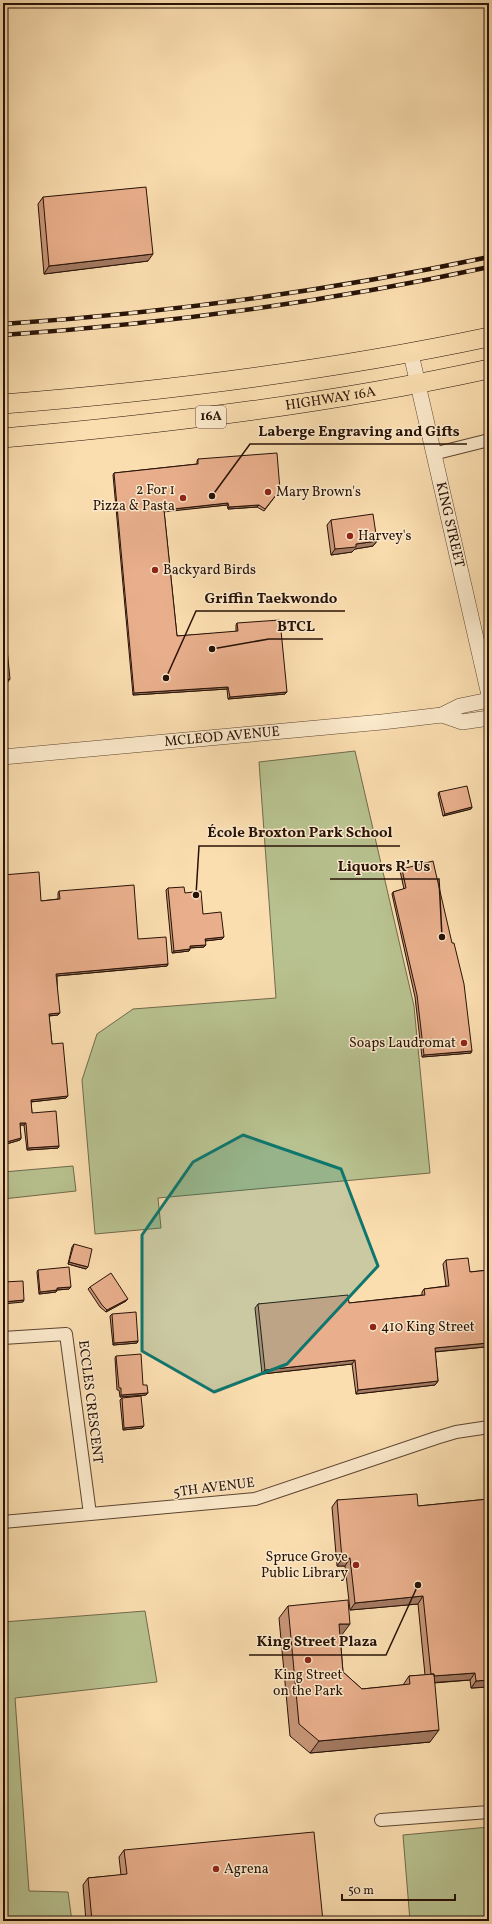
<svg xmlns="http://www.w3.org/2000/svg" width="492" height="1924" font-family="Vollkorn,serif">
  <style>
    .green { fill: #b8c290; stroke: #706a4c }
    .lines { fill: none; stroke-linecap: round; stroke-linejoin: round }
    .minor-casing { stroke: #5c4531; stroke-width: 14 }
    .tertiary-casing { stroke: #5c4531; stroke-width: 16 }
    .primary-casing { stroke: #271207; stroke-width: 20 }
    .minor { stroke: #fceacc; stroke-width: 12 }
    .tertiary { stroke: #fceacc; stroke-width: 15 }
    .primary { stroke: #fbdeb0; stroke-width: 19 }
    .rail-casing { stroke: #271207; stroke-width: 4.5 }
    .rail { stroke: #fceacc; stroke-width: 3; stroke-dasharray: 9; stroke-linecap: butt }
    .wall { fill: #c89678; stroke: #271207 }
    .shaded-wall { fill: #a37a62; stroke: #271207 }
    .building { fill: #e9af8c; stroke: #271207 }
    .marked { fill: #0f766e; fill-opacity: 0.2; stroke: #0f766e; stroke-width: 3; stroke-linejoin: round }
    .poi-dot { fill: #8f2418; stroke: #fceacc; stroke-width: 1.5 }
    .labels { text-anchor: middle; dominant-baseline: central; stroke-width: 3; stroke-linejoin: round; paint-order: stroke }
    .shield { fill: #fceacc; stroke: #675342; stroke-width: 1 }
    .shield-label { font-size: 13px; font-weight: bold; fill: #271207 }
    .street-label { font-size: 14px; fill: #271207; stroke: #fceacc }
    .poi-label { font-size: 14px; fill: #271207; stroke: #fceacc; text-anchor: start }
    .leader { fill: none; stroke: #271207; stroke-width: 1.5 }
    .callout-dot { fill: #271207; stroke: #fceacc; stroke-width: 1.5 }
    .callout-label { font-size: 15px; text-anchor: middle; font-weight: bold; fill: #271207; stroke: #fceacc; stroke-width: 3; stroke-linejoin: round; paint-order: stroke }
  </style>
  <rect width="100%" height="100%" fill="#fbdeb0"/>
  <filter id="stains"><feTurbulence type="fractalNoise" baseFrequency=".005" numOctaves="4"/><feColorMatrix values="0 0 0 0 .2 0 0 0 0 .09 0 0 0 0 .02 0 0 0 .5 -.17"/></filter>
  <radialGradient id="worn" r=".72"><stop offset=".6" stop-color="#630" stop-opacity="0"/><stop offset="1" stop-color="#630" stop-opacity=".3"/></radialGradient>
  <path class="green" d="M355,751L414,1006L430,1173L158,1198L161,1228L95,1234L82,1080L97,1034L133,1009L276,998L259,762Z
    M73,1166L76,1191L3,1199V1172Z
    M145,1611L157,1682L15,1698L29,1891L68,1892L72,1921H3V1622Z
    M489,1827V1921H410L403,1835Z"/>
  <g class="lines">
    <defs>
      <path id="minor" d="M433,454L489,440
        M3,1338L66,1334L90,1514
        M3,1522L255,1499L436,1438L456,1432L489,1427
        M381,1820L489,1812"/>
      <g id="tertiary">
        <path id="s1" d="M411,354L489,695"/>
        <path d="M442,715L462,722L489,718"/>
        <path id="s2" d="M3,757L382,722L442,715L460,706L489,700"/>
      </g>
      <g id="primary">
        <path d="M3,404C166,391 329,371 489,337"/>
        <path id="s3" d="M3,438C166,424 329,404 489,369"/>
      </g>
    </defs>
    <use href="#minor" class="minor-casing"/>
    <use href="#tertiary" class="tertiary-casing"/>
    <use href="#primary" class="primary-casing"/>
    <use href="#minor" class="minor"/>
    <use href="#tertiary" class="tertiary"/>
    <use href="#primary" class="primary"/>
    <defs>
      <path id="rail" d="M3,324C166,313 329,291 489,257
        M3,335C164,324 331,301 489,267"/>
    </defs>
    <use href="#rail" class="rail-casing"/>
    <use href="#rail" class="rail"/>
  </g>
  <path class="wall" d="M43,197L148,261L44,274L38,204Z
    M198,459L280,490L264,511L257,507L228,509L227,505L164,511L177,636L236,632V625L237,623L287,692L285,694L228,699L227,689L133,695L113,475L114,473L197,464V461Z
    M487,467H489V484L485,469Z
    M331,520L377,541L373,546L355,549L352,552L331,555L327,525Z
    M489,551V568L485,554L487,552Z
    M439,792L472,807L471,809L443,816L438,794Z
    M402,869L471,1053L422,1057L415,997L392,894L393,892L404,889L400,871Z
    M168,888L185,893L203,914L222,939L205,941L204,947L190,948V949L189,951L172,953L166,890Z
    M59,891L138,939L168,964L167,966L57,976L58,1015L49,1016L52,1044L66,1098L31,1102L32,1113L59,1146L58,1148L27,1150L24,1125H20L21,1138L20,1140L3,1145L41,901L58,899V893Z
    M74,1244L86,1269L68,1264L72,1247Z
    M446,1260L470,1272L489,1270V1352H486L485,1347L435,1352L438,1381L435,1385L356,1394L352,1364L262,1374L255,1308L258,1304L349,1303L422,1295V1292L424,1289L446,1286L443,1264Z
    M38,1270L69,1289L57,1290L56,1292L39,1294L37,1272Z
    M90,1287L126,1301L106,1312L100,1307L88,1289Z
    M112,1314L138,1341L137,1343L113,1345L110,1316Z
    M116,1356L143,1385L148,1393L146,1395L120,1397L119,1390H117L115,1358Z
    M122,1398L142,1428L123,1430L120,1400Z
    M489,1499V1687L471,1688L470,1680L434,1683L430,1742L310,1753L290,1736L279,1618L288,1606L341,1636H340L343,1672L362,1689L403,1685L409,1676L425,1675L418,1604L350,1610L345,1566H337L332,1507L337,1500L418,1506Z
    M124,1850L323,1921H86L83,1885L88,1878L121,1875L119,1857Z"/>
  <path class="shaded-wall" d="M153,254L148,261L44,274L49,266Z
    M228,503L227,505L163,512L164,510Z
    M259,505L257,507L228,509L229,507Z
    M377,541L373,546L355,549L352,552L331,555L335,549L356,544Z
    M10,679L5,686L3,687V680Z
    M228,687L227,689L133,695L134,693Z
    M287,692L285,694L228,699L230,697Z
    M472,807L471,809L443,816L445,814Z
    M224,937L222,939L204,941L205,939Z
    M206,945L204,947L188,948L190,946Z
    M190,949L189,951L172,953L174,951Z
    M168,964L167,966L55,976L56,974Z
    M60,1013L58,1015L47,1016L49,1014Z
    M472,1051L471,1053L422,1057L424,1055Z
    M68,1096L66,1098L29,1102L31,1100Z
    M20,1123H26L24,1125H19Z
    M21,1138L20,1140L3,1145V1143Z
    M59,1146L58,1148L27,1150L28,1148Z
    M69,1262L88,1267L86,1269L68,1264Z
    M71,1287L69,1289L56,1290L57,1288Z
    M57,1290L56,1292L39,1294L40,1292Z
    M128,1299L126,1301L106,1312L107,1310Z
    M24,1300L23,1302L3,1304V1302Z
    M138,1341L137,1343L113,1345L114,1343Z
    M488,1343L485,1347L432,1352L435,1348Z
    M488,1348H489V1352H486Z
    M355,1360L352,1364L262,1374L265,1370Z
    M438,1381L435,1385L356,1394L358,1390Z
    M148,1393L146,1395L120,1397L121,1395Z
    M144,1426L142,1428L123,1430L124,1428Z
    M350,1558L345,1566H337L342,1559Z
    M423,1596L418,1604L350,1610L355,1603Z
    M339,1624H350L341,1636H331Z
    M475,1673L470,1680L426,1683L431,1676Z
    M489,1680V1687L471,1688L476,1681Z
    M439,1730L430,1742L310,1753L319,1741Z"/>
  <path class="building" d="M146,187L153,254L49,266L43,197Z
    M277,453L280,490L265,509L259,505L229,507L228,503L164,510L177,636L238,631L237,623L280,620L287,692L230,697L228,687L134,693L114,473L198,464V459Z
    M487,467H489V476Z
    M373,514L377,541L356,544V547L335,549L331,520Z
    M489,551V560L487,552Z
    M3,609L10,679L3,680Z
    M467,786L472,807L445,814L439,792Z
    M433,861L452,943H454L464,984L472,1051L424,1055L417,995L393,892L406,888L402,869Z
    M39,872L41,901L60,899L59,891L134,885L138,939L166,937L168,964L56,974L60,1013L49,1014L52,1044L63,1043L68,1096L31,1100L32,1113L56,1111L59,1146L28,1148L26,1123H20L21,1138L3,1143V875Z
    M184,887L185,893L201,891L203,914L221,912L224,937L205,939L206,945L190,946V949L174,951L168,888Z
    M74,1244L92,1249L88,1267L69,1262Z
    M468,1258L470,1272L489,1270V1348H488V1343L435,1348L438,1381L358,1390L355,1360L265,1370L258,1304L348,1295L349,1303L425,1295L424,1289L449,1286L446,1260Z
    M69,1267L71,1287L57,1288V1290L40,1292L38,1270Z
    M111,1273L128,1299L107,1310L102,1305L90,1287Z
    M23,1281L24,1300L3,1302V1282Z
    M136,1312L138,1341L114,1343L112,1314Z
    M141,1354L143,1385H147L148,1393L121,1395V1388H119L116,1356Z
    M141,1396L144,1426L124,1428L122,1398Z
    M417,1494L418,1506L489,1499V1680L476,1681L475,1673L434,1676V1674H431L423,1596L355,1603L350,1558L342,1559L337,1500Z
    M348,1600L350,1624H339L343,1672L362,1689L410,1684L409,1676L434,1674L439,1730L319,1741L299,1724L288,1606Z
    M314,1832L323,1921H92L88,1878L127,1874L124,1850Z"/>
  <path class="marked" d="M243,1135L341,1169L378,1266L287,1364L214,1392L142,1351V1235L193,1162Z"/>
  <g class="poi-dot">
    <circle cx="268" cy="492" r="4"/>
    <circle cx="183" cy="498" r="4"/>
    <circle cx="350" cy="536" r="4"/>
    <circle cx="155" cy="570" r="4"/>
    <circle cx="464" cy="1043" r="4"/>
    <circle cx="373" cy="1327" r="4"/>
    <circle cx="356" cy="1565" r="4"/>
    <circle cx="308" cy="1660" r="4"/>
    <circle cx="216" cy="1869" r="4"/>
  </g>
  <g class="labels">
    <rect class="shield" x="196" y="406" width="30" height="22" rx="3"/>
    <g class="shield-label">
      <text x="211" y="417">16A</text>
    </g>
    <g class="street-label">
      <text stroke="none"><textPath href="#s3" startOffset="330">HIGHWAY 16A</textPath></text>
      <text stroke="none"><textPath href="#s1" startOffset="175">KING STREET</textPath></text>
      <text stroke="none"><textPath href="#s2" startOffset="220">MCLEOD AVENUE</textPath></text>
      <text transform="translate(90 1402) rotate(83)">ECCLES CRESCENT</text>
      <text transform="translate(214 1488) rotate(-7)">5TH AVENUE</text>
    </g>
    <g class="poi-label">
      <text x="175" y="490" text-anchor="end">2 For 1<tspan x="175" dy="16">Pizza &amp; Pasta</tspan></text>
      <text x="276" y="492">Mary Brown's</text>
      <text x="358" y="536">Harvey's</text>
      <text x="163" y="570">Backyard Birds</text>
      <text x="456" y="1043" text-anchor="end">Soaps Laudromat</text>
      <text x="381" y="1327">410 King Street</text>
      <text x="348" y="1557" text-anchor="end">Spruce Grove<tspan x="348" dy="16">Public Library</tspan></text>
      <text x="308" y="1675" text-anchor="middle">King Street<tspan x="308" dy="16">on the Park</tspan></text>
      <text x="224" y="1869">Agrena</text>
    </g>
  </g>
  <path class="leader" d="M212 496L250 444H467M166 678L196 611H345M212 649L269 639H323M196 895L199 846H400M442 937L439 879H330M418 1585L386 1655H249"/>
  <g class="callout-dot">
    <circle cx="212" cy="496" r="4"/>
    <circle cx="166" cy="678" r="4"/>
    <circle cx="212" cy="649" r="4"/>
    <circle cx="196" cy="895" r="4"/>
    <circle cx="442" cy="937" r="4"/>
    <circle cx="418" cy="1585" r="4"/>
  </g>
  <g class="callout-label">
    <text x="359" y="436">Laberge Engraving and Gifts</text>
    <text x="271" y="603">Griffin Taekwondo</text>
    <text x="296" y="631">BTCL</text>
    <text x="300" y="837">École Broxton Park School</text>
    <text x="384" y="871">Liquors R’ Us</text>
    <text x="317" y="1646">King Street Plaza</text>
  </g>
  <rect width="492" height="1924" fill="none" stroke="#fbdeb0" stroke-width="16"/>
  <rect x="4" y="4" width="484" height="1916" fill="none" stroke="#271207" stroke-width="2"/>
  <rect x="8" y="8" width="476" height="1908" fill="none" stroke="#271207"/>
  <path d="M342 1894v6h113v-6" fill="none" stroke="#271207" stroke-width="2"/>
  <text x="348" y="1894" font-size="12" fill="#271207" stroke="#fceacc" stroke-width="3" paint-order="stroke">50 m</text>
  <rect width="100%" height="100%" filter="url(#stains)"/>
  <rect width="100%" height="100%" fill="url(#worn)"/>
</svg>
